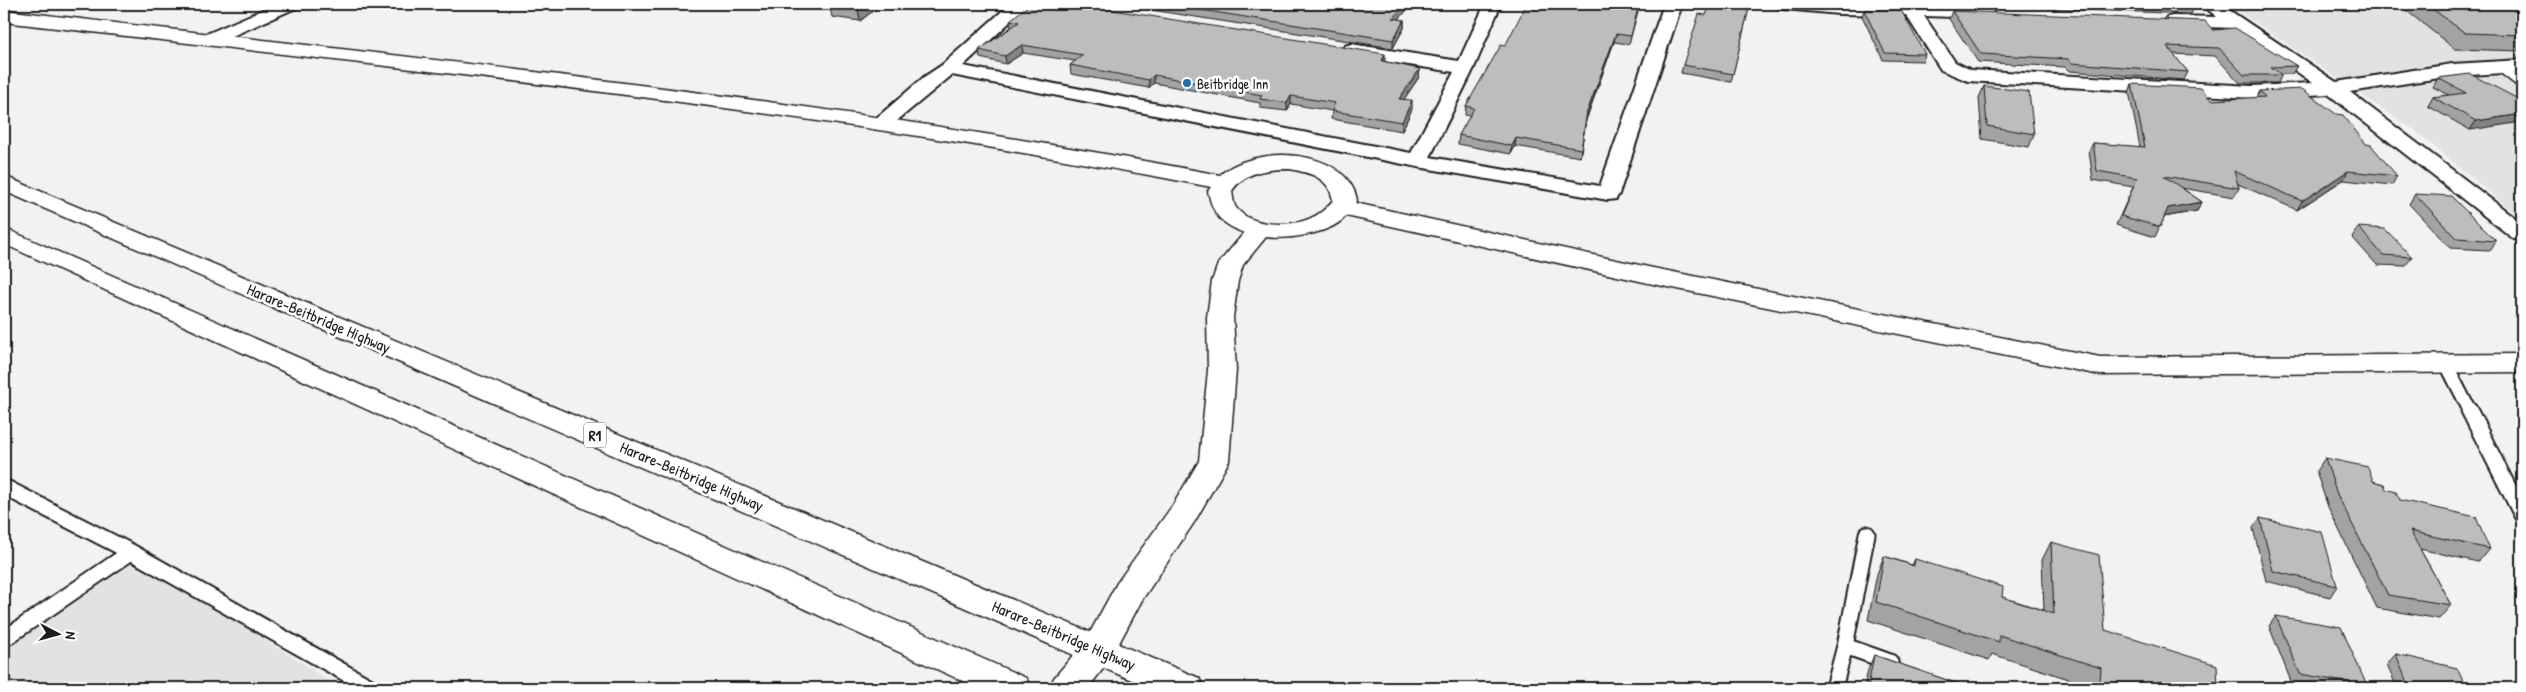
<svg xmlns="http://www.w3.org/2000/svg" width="2526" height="692" font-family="'Patrick Hand',sans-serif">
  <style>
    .built { fill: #e2e2e2 }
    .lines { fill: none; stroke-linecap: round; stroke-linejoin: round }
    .service-far2-casing { stroke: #1c1c1c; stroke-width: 12 }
    .service-far1-casing { stroke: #1c1c1c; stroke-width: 16 }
    .service-casing { stroke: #1c1c1c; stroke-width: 19 }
    .minor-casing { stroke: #1c1c1c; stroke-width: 4 }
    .tertiary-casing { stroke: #1c1c1c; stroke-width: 3 }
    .trunk-casing { stroke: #1c1c1c; stroke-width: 3 }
    .service-far2 { stroke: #fff; stroke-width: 9 }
    .service-far1 { stroke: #fff; stroke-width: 12 }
    .service { stroke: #fff; stroke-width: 15 }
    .minor { fill: #fff; fill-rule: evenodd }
    .tertiary { fill: #fff; fill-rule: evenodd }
    .trunk { fill: #fff; fill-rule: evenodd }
    .wall { fill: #a3a3a3; stroke: #1c1c1c }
    .shaded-wall { fill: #848484; stroke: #1c1c1c }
    .building { fill: #bdbdbd; stroke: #1c1c1c }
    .poi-dot { fill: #1f6fb2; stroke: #fff; stroke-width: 2 }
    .labels { text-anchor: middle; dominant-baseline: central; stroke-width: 5; stroke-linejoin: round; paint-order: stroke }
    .far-poi-label { font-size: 14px; fill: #1c1c1c; stroke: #fff; text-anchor: start }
    .shield { fill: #fff; stroke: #606060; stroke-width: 1 }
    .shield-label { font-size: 15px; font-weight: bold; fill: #1c1c1c }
    .street-label { font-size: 16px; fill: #1c1c1c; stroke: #fff }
  </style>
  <rect width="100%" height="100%" fill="#f2f2f2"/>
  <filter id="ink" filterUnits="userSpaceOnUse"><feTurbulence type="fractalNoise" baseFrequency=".02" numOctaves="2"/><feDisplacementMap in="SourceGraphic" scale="10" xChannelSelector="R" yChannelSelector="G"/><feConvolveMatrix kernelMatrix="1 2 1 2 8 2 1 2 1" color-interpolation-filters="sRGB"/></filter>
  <g filter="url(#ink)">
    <path class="built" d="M2228,4H2522V219L2418,133Z
      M131,552L340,688H4V639Z"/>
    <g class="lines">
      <defs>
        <path id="service-far2" d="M2500,67L2522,84"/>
        <path id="service-far1" d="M2446,364L2470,411"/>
        <path id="service" d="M2469,410L2522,515
          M4,487L131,552L372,688
          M4,639L131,552
          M1845,646L1890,662
          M1834,688L1845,646L1867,534"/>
        <path id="minor" d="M276,4H299L296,8L214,44H202L199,40L202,36Z
          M1010,4H1029L963,66L1411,153L1454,72L1351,56L1345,54L1342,50L1345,46L1351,44L1459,61L1485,4H1501L1474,68L1430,157L1600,186L1664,4H1682L1619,194L1616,199L1608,200L1418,167L952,75L887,129H873L870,125L873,121L924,77L942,65Z
          M1775,4L1911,5L1991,9L1994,13L1991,17L1985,18L1924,16L1955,62L1971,70L2252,86L2313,83L2234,28L2173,26L2167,25L2164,21L2167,17L2173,16L2217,17L2201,4H2220L2336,82L2452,64L2522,60V72L2452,76L2350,92L2522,223V241L2514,239L2328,94L2252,98L1968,81L1941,70L1906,15L1839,14L1784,9L1778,8Z"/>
        <path id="tertiary" d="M4,10C410,58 818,98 1220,175C1253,144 1347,147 1357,200L1355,203L1653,268L2100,357L2522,354V372L2100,375L1653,284L1346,216C1332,234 1287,240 1266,237L1243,265L1238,281L1233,317L1236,370L1229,461L1195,521L1142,600L1110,660L1088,688H1049L1054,678L1086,640L1117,583L1173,505L1199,461L1208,370L1207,317L1212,281L1218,264L1244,233C1221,223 1213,216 1208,191L1211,187C812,109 407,69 4,22ZM1290,169C1310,173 1329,177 1333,200C1327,208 1319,215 1309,219C1289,227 1248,227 1235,206C1233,202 1233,196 1232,191C1245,171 1268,169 1290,169Z"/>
        <path id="trunk" d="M4,176L1199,678L1204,688H1150L4,191Z
          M4,228L1026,678L1031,688H978L4,244Z"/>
      </defs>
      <use href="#service-far2" class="service-far2-casing"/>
      <use href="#service-far1" class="service-far1-casing"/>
      <use href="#service" class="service-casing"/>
      <use href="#minor" class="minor-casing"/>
      <use href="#tertiary" class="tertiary-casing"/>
      <use href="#trunk" class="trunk-casing"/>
      <use href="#service-far2" class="service-far2"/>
      <use href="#service-far1" class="service-far1"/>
      <use href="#service" class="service"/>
      <use href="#minor" class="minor"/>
      <use href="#tertiary" class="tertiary"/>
      <use href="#trunk" class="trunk"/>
    </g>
    <path class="wall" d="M806,4H882L860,21L832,17L830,8Z
      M1113,4H1412L1399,19L1404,20V28L1393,48Z
      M1640,4L1629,44L1614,42L1586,120L1580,157L1515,146L1511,154L1458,144L1459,135L1470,116L1465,115L1466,106L1505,46Z
      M1750,4L1731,82L1681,73L1683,65L1706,15Z
      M1940,4H2192L2194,6L2190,14Z
      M2398,4H2522V51L2455,49Z
      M1864,10L1925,54L1923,61L1883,60L1862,16Z
      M1952,11L2213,30L2297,66L2292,74H2282L2278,83H2240L2215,56L2173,54L2188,72L2184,80L2069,71L2065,67L1978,62L1949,19Z
      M1010,20L1385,62L1420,69L1419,77L1404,99L1412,109L1402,131L1331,119L1332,111L1291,104L1287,111L1260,108V103L1154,83L1149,88L1071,74L1070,65L1075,61L1023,53L1006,64L980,58L979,50L1011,27Z
      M2438,78L2522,101L2470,130L2428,106L2433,97L2449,95L2433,87Z
      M2132,84L2211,100L2256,98L2260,91L2366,144L2397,176L2392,185L2343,180L2297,210L2238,184L2239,188L2234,197L2182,188L2202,202L2197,211L2164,217L2155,237L2116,225L2133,187L2093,180L2089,151L2093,143L2140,147L2129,92Z
      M1984,86L2034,134L2029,147L1982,139L1979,98Z
      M2415,194L2496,241L2489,250L2450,248L2409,204Z
      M2358,227L2412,257L2405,266L2377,265L2352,237Z
      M2325,458L2373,481L2386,489L2400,500L2489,549L2478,562L2420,549L2451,605L2439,619L2377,608L2328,507L2316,471Z
      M2260,518L2337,586L2330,597L2266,581L2253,528Z
      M2051,542L2105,630L2218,688H2090V686L1992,654L1989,660L1868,620L1877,574L1884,556L1912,565L1915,559L2002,597L2044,610L2042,560Z
      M2276,616L2367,686L2365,688H2314L2292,684L2269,626Z
      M2396,654L2466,688H2397L2387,664Z
      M1874,655L1970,688H1864L1868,670Z"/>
    <path class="shaded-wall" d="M865,4H882L860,21L858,9Z
      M1406,4H1412L1393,26V18Z
      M1404,20V28L1393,48V40Z
      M1616,34L1614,42L1586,120L1580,157L1587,112Z
      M1022,45L1023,53L1006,64L1005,56Z
      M1385,54V63L1382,61Z
      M1420,69L1419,77L1399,107V99Z
      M1154,75V83L1149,88V80Z
      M1291,96V104L1287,111V103Z
      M1412,100V109L1402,131V122Z
      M2522,114V122L2470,130L2476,121Z
      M1516,138L1515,146L1511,154L1512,146Z
      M2348,171L2343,180L2297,210L2302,201Z
      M2202,202L2197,211L2163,217L2168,208Z"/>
    <path class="building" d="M831,4H865L858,9L830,5Z
      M1030,4H1076L1385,54L1382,61L1420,69L1399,99L1412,100L1402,122L1332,111L1335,103L1291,96L1287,103L1260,99L1262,95L1154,75L1149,80L1070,65L1083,55L1022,45L1005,56L979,50L1019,22L1010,20Z
      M1162,4H1406L1393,18L1404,20L1393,40Z
      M1535,4H1639L1631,36L1616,34L1587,112L1581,149L1516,138L1512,146L1459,135L1474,108L1466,106L1501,45L1505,46L1525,7L1533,8Z
      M1710,4H1750L1733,74L1683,65L1699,14L1706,15Z
      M2137,4H2192L2194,6Z
      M2426,4H2522V35L2465,33Z
      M1864,10H1901L1925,54L1885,53Z
      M1952,11L2205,21L2213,30L2235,28L2297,66L2271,67L2282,75H2244L2219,48L2167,46L2188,72L2072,63L2068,59L1981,54Z
      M2470,74L2522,101V114L2476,121L2433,97L2466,93L2438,78Z
      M2132,84L2201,88L2211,100L2265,97L2260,91L2302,89L2336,114L2343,115L2366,144L2371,145L2397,176L2348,171L2302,201L2234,171L2239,188L2164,176L2202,202L2168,208L2160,227L2121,216L2137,178L2097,171L2093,143L2145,147Z
      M1984,86L2029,92L2034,134L1987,126Z
      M2415,194L2451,196L2496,241L2457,238Z
      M2358,227L2385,229L2412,257L2383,255Z
      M2325,458L2368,467L2373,481L2384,484L2386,489L2396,492L2400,500L2476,517L2489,549L2410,531L2451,605L2388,595L2337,494Z
      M2260,518L2322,532L2337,586L2273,571Z
      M2051,542L2099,555L2105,630L2217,665L2218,688H2119L2100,682L2101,668L1999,635V642L1876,602L1884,556L1914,566L1915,559L2003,587L2002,597L2054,614Z
      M2276,616L2341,627L2367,686L2300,674Z
      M2396,654L2457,668L2466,688H2409Z
      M1874,655L1970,688H1871L1868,687Z"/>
  </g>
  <circle class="poi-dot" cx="1187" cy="83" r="5"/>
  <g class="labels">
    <g class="far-poi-label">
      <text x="1197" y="83">Beitbridge Inn</text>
    </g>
    <rect class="shield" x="584" y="422.5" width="22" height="25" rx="4"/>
    <g class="shield-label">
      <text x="595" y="435">R1</text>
    </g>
    <g class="street-label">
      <text transform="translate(319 318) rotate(23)">Harare-Beitbridge Highway</text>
      <text transform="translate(692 476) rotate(23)">Harare-Beitbridge Highway</text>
      <text transform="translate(1064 635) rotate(23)">Harare-Beitbridge Highway</text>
    </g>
  </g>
  <rect width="2526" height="692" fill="none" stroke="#fff" stroke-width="20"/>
  <rect x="10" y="10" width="2506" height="672" fill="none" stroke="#1c1c1c" stroke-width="2" filter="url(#ink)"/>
  <g transform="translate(58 634) rotate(96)" stroke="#ffffff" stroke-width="4" paint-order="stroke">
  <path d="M0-4L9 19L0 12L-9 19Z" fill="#1c1c1c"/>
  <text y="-8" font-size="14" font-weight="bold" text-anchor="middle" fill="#1c1c1c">N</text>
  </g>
</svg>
